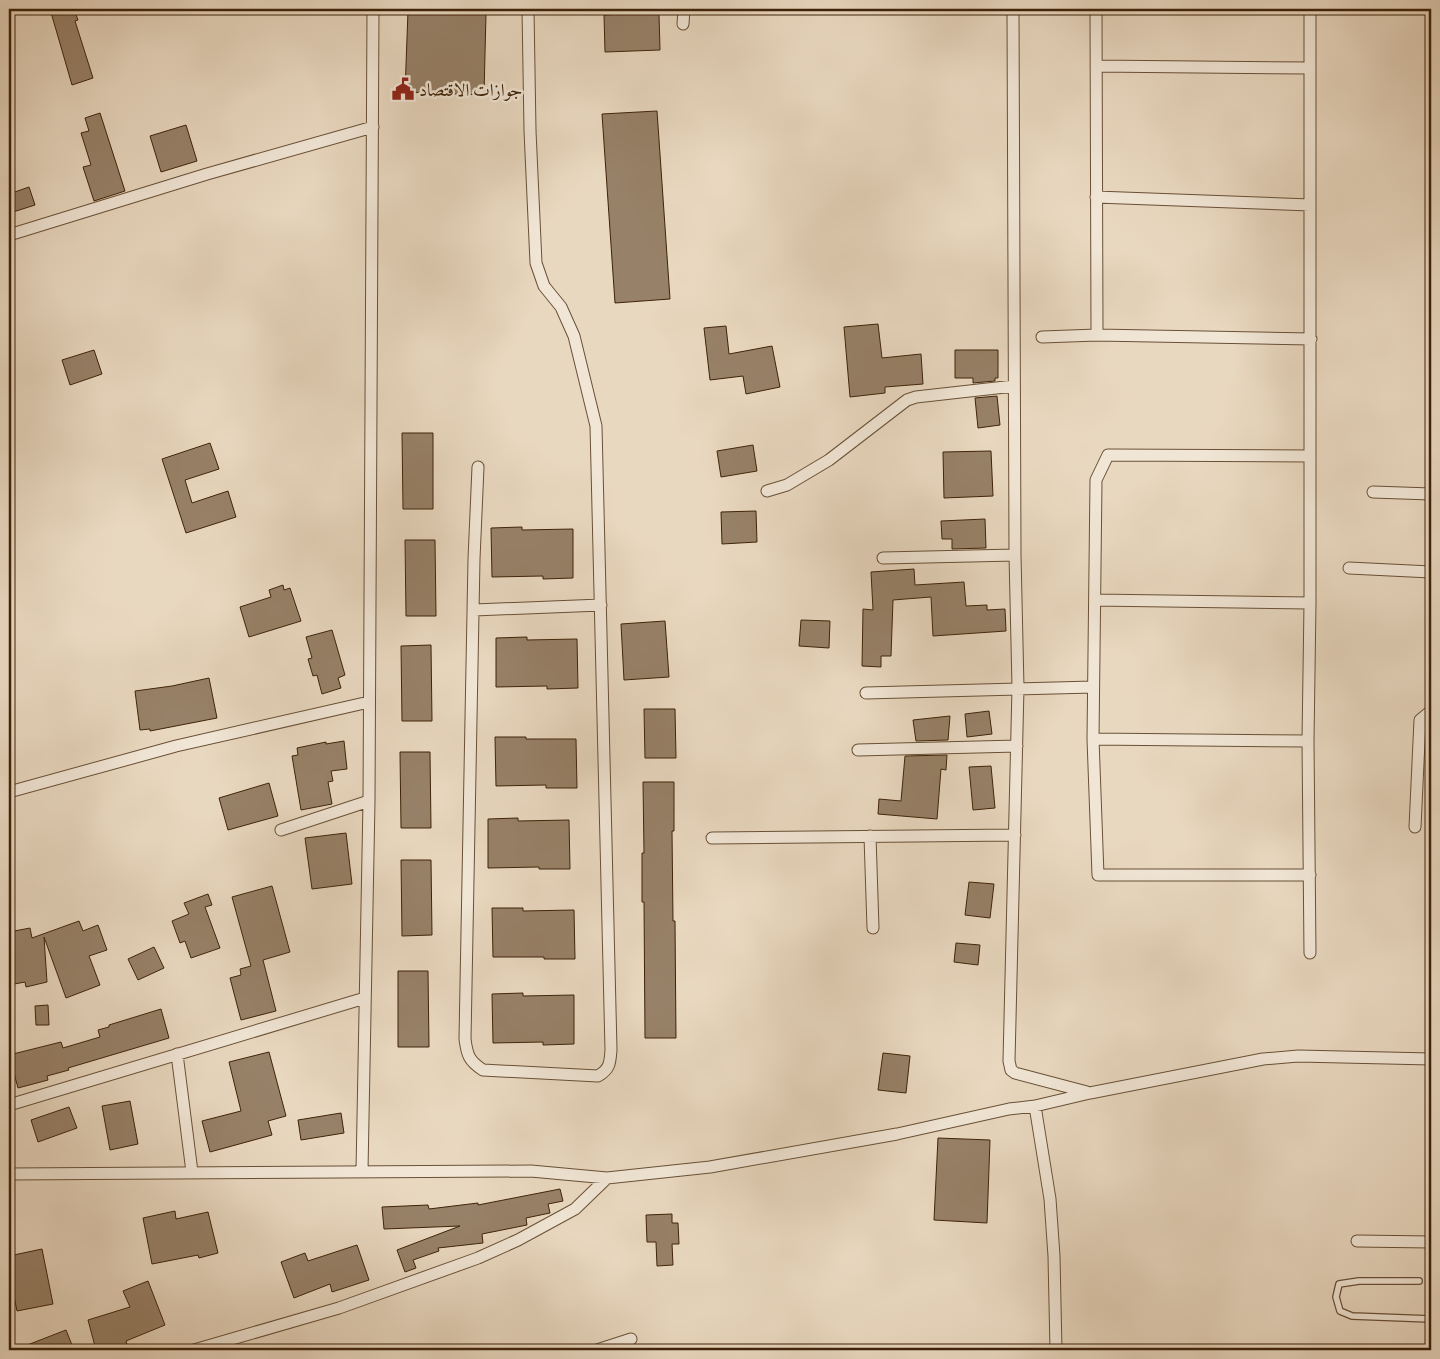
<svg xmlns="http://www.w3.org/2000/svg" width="1440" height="1359" font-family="'EB Garamond',Amiri,serif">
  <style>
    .building { fill: #978168; stroke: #3e2308 }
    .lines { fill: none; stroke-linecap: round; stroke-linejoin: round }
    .lane-casing { stroke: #695036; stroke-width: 8 }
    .street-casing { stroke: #695036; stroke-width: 13 }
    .lane { stroke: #f1e6d6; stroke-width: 5.5 }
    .street { stroke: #f1e6d6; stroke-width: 11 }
    .labels { text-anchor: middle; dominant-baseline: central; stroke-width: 5; stroke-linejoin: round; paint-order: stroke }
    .poi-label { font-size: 18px; fill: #3e2308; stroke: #f1e6d6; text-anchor: start }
  </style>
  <rect width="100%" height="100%" fill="#e9d8c0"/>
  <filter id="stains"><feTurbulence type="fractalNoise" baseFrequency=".004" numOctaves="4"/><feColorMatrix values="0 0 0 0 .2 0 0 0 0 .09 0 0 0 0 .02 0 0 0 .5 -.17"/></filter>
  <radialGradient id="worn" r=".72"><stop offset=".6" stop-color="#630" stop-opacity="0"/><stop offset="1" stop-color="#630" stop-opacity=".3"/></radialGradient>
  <path class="building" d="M50,9H74L78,20L75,21L93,78L72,85Z
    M623,9H639V14H659L660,50L605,52L604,15L623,14Z
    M408,11L486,13L484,95L405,92Z
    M657,111L670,299L615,303L602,114Z
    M100,113L125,191L94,201L83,167L91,165L81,133L89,131L85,118Z
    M186,125L197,161L161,172L150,136Z
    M29,187L35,205L13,212L9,200V194Z
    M878,324L882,358L921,354L923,384L885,387V393L850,397L844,327Z
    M726,326L729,354L772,346L780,387L746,394L743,376L710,380L704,328Z
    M94,350L102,374L70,385L62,360Z
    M955,350H998V378H995V381L973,383V378H955Z
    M997,396L1000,425L978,428L975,398Z
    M402,433H433V509H403Z
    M210,443L219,469L185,480L192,503L228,491L236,517L186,533L162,459Z
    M753,445L757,471L721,477L717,451Z
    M991,451L993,496L944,498L943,452Z
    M756,511L757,542L722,544L721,512Z
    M985,519L986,548L952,549V539H942L941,521Z
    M522,527V530L573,529V578L543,579V576L492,577L491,528Z
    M405,540H435L436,616H406Z
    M914,569L915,585L964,582L966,606L987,605V610L1005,609L1006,631L933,636L931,597L893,600L891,656H881V667L862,666L863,609L873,610L871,572Z
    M283,585L284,590L290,588L301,621L249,637L240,607L271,597L269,590Z
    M801,620L830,621L829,648L799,646Z
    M665,621L669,677L624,680L621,624Z
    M332,630L345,675L338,678L341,688L322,694L317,675L313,676L308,659L312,658L306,637Z
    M527,637V640L577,639L578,688L547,689V686L496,687V638Z
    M431,645L432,721H402L401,646Z
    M209,678L217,718L150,731V729L140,730L135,691L172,686Z
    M644,709H675L676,758H645Z
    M989,711L992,734L967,737L965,714Z
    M950,716L948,740L916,741L913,720Z
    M495,737H526V739H576L577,788H546V785L496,786Z
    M344,741L347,769L331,771L333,781L328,782L332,804L301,810L292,756L298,755L297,748L326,742V744Z
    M400,752H430L431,828H401Z
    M947,755L946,770L941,769L937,819L878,814L879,799L901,801L905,756Z
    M991,766L995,808L973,810L969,767Z
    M643,782H674V831H672L673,921H675L676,1038H645L644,902H642V853H644Z
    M269,783L278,816L228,830L219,798Z
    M518,818V821L569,820L570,869H539V867L488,868V819Z
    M346,833L352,884L312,889L305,838Z
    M401,860H431L432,935L402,936Z
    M969,882L994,884L990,918L965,915Z
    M272,886L290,952L263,960L276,1011L241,1020L230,978L241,975L240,969L251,966L232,897Z
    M208,894L212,905L205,907L220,948L191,958L185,941L180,943L172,921L189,914L184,903Z
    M492,908H523V911L574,910L575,959H544V957H493Z
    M79,921L83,931L98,925L107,950L89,956L100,985L66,998L44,937L47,982L26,987L25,982L9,985V932L30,928L32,938Z
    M956,943L980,945L978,965L954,962Z
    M154,947L164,968L138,980L128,959Z
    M398,971H428L429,1047H398Z
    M523,993V996L574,995V1044L543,1045V1042L493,1043L492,994Z
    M48,1005L49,1025H36L35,1006Z
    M161,1009L169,1038L68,1068L69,1070L47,1076L48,1080L18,1088L9,1055L61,1042L63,1048L100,1037L98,1030L109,1027V1025Z
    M269,1052L286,1116L268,1121L272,1135L210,1152L202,1121L241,1111L229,1062Z
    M883,1053L910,1056L906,1093L878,1090Z
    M130,1101L138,1144L110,1150L102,1106Z
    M69,1107L77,1128L38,1142L31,1120Z
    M341,1113L344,1133L301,1140L298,1120Z
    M938,1138L990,1140L987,1223L934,1220Z
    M560,1189L563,1201L548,1204L550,1213L526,1218L527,1225L482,1234L483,1243L438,1248L439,1251L413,1260L416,1268L405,1272L397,1250L460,1226L384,1229L382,1207L428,1205L429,1209L478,1203V1205Z
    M175,1211L176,1219L208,1212L218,1253L199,1258L198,1255L152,1264L143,1218Z
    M672,1214V1223H678L679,1244H672L673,1265L657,1266L656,1242H647L646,1215Z
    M357,1245L369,1280L332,1292L330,1284L294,1298L281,1262L305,1253L308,1261Z
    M42,1249L53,1304L17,1311L9,1272V1256Z
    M148,1281L165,1325L126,1341L127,1344L105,1350H96L88,1320L130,1307L123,1291Z
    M66,1330L74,1350H17V1349Z"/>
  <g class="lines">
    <defs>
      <path id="lane" d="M1419,1281H1359L1339,1284L1336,1297L1340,1311L1352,1316L1431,1319"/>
      <path id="street" d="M1013,9L1015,555L1018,688L1009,1061L1011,1070L1015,1073L1087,1092
        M1096,9L1097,335L1311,339
        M683,24L684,9
        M1096,66L1310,68
        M1096,197L1310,205
        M9,235L207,174L373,127
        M1042,337L1097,335
        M478,467L474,559L465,1039C467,1055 469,1061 483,1070L598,1076C610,1069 610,1063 611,1050L596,426L574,336L561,307L544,286L536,263L530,131L528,9
        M767,491L787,485L829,460L907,400L916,397L1014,386
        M1373,492L1431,494
        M883,558L1015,555
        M1349,568L1431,572
        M1095,600L1310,603
        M474,610L601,605
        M866,693L1093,687
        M1093,739L1096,480L1108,455L1310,456
        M1308,741L1093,739L1098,875H1310
        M858,750L1017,746
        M9,792L176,746L369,702
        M1415,827L1420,720L1431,711
        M281,830L369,801
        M870,836L873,928
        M712,838L1015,835
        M1310,953L1308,741L1310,603V9
        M177,1054L192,1172
        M9,1105L365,998
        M1035,1106L1050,1199L1054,1256L1056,1350
        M362,1171L369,801L373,9
        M9,1174L531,1171L607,1178L710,1167L897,1134L1009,1109L1035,1106L1090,1093L1263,1059L1298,1056L1431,1059
        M1357,1241L1431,1242
        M194,1350L339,1308L478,1258L518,1240L575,1209L607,1178
        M597,1350L631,1339"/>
    </defs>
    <use href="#lane" class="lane-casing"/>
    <use href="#street" class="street-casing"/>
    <use href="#lane" class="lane"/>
    <use href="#street" class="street"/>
  </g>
  <defs>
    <symbol id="civic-bare" viewBox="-9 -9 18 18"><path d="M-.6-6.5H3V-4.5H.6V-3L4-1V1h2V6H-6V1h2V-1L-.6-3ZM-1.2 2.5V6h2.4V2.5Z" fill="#8f2418" stroke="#f1e6d6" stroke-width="2.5" paint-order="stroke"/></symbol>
  </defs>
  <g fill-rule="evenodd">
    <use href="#civic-bare" x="387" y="73" width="32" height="32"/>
  </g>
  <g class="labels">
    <g class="poi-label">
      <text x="419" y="89">جوازات الاقتصاد</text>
    </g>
  </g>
  <rect width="1440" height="1359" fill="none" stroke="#e9d8c0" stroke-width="30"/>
  <rect x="10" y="10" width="1420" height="1339" fill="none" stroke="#3e2308" stroke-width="2.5"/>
  <rect x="15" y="15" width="1410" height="1329" fill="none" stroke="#3e2308"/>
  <rect width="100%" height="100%" filter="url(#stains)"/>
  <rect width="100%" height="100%" fill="url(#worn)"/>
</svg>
